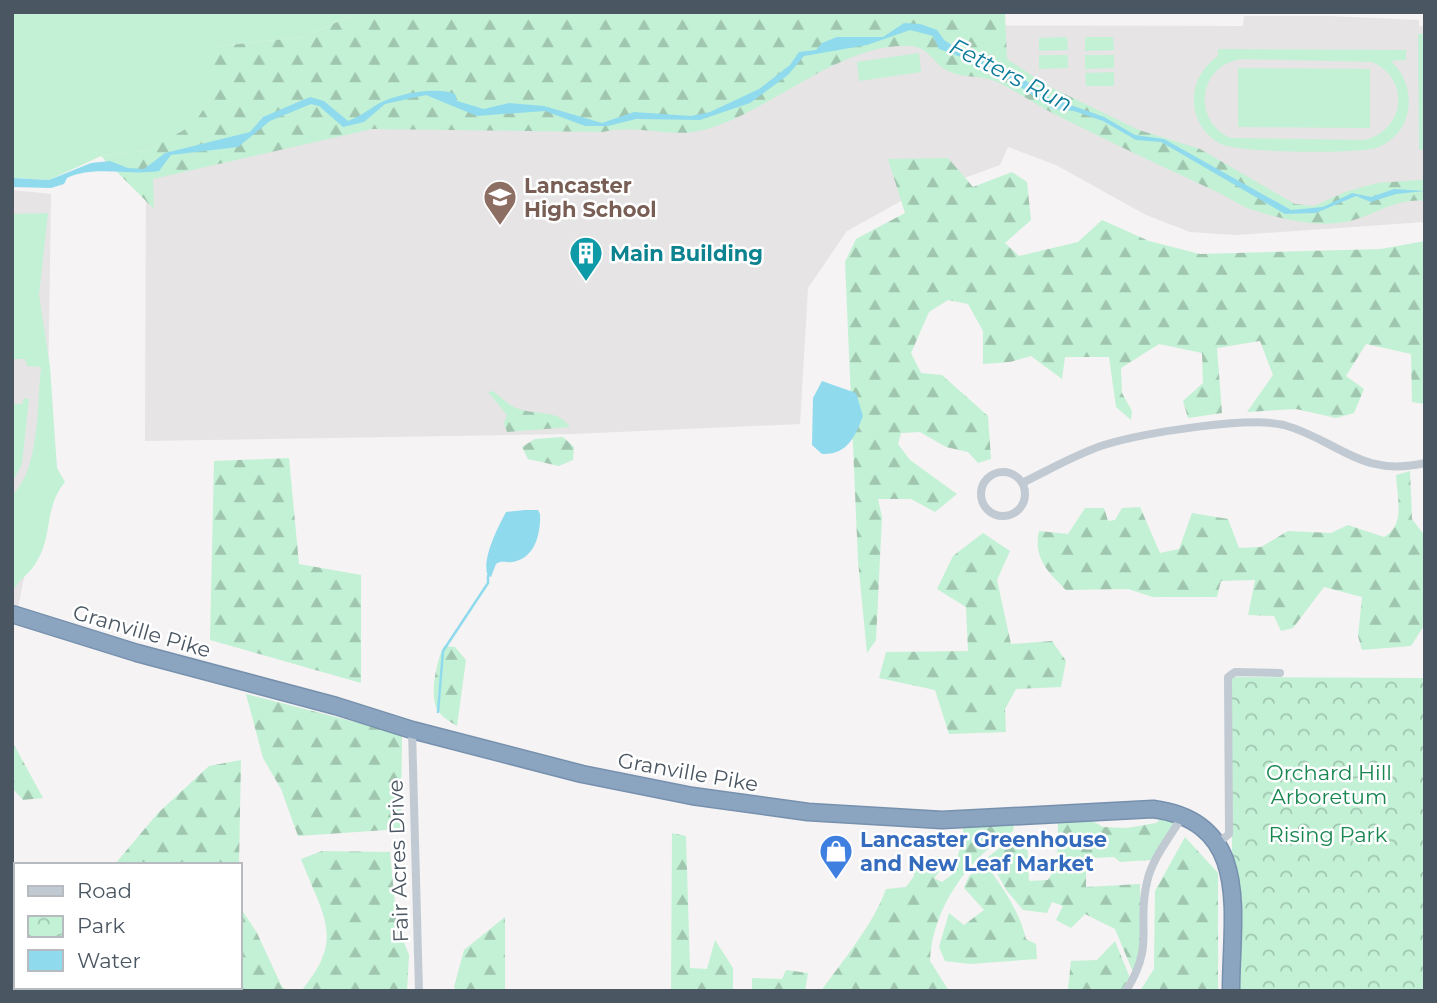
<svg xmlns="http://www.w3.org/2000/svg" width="1437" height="1003" font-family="Montserrat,sans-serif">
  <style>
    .education { fill: #e6e4e5 }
    .green { fill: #c3f1d5; fill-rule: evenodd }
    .forest { fill: url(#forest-firs) }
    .park { fill: url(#park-crowns) }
    .water { fill: #90daee }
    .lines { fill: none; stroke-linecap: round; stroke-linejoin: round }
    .stream { stroke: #90daee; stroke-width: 2.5 }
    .highway-casing { stroke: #7690ad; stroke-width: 19 }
    .street { stroke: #c1cad2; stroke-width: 8 }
    .highway { stroke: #8ba5c1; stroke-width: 16 }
    .labels { text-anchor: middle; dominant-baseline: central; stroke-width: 5; stroke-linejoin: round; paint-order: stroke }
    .education-label { font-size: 21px; font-weight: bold; fill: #785e54; stroke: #fff; text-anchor: start }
    .culture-label { font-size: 21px; font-weight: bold; fill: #0d838f; stroke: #fff; text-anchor: start }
    .street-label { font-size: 21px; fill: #4a5661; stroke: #fff }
    .park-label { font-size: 21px; fill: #17864f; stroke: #fff }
    .shop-label { font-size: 21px; font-weight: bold; fill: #366cbe; stroke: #fff; text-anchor: start }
    .water-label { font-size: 23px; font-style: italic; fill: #0c7c9b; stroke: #fff }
  </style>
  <defs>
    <pattern id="forest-firs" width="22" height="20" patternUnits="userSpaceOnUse" patternTransform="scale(1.75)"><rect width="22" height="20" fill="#c3f1d5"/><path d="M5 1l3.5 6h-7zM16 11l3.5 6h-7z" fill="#a0c6b0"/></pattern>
    <pattern id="park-crowns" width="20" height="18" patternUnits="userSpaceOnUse" patternTransform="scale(1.75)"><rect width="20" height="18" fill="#c3f1d5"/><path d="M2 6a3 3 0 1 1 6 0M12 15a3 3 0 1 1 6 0" fill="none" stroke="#a0c6b0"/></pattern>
  </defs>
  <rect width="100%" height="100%" fill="#f5f3f3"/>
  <path class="education" d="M1244,16H1329L1419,20V26H1425V222L1236,235L1190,232L1146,215L1056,165L1008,147L1000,165L901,201L847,231L808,288L800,424L572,434L145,441L146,171L870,25L1243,26Z
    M12,190L51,194L47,462L18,608L12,606Z"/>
  <path class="green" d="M12,12H360L303,37L211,47V98L193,126L148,150L101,156L49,180L12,178Z
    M1425,34V150H1419L1418,34Z
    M1067,37L1068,50L1039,51V38Z
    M1085,37H1113L1114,50L1085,51Z
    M1218,49L1406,50V60L1391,61C1418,86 1415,134 1376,148C1356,154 1238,153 1221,144C1205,136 1194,119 1194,101C1193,82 1203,67 1218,56ZM1244,59L1372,62C1410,78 1406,130 1365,140L1231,138C1190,121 1199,62 1244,59Z
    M919,53L921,72L859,81L857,62Z
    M1039,55H1068V68L1039,69Z
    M1085,55H1114V68L1085,69Z
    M1238,68L1370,69V128L1238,127Z
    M1114,72V86H1086L1085,73Z
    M48,213L39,295L50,367L57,468L65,482C44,507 53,535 37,561C31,573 18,580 12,592V495C40,471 37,403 41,367L27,366L25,359H12V214Z
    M24,398L29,399L22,464L12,483V404H22Z"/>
  <path class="forest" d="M360,12H1104L1005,14L1007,59L1048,86L1139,130L1200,149L1295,204L1314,206L1345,192L1377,183L1418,180H1425V201C1398,198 1378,213 1354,220C1319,229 1284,220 1250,209C1237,204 1225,195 1213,190C1161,166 1110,142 1060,117C1037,106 1017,91 995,81C980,75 961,78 948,71C933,64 930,47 910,46C842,42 771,111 707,129C671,140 638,123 603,132L372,129L153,179L154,209L101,156L148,150L193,125L211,98V47L303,37Z
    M948,158L973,187L1012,172L1027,182L1031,220L1005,243L1019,256L1078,242L1102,220L1149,241L1200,254L1381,249L1425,241V404L1412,402L1411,354L1366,344L1346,376L1364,389L1354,413L1336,418L1296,409L1247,412L1273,375L1260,341L1217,348L1222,413L1188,418L1183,401L1203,383L1202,353L1159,344L1121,368L1122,393L1132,411L1131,420L1116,407L1109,357H1065L1062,379L1031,356L1010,362L983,364V331L968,304L948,300L929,312L911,353L921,373L942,375L988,416L991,459L978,463L968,452L946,447L920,432L901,433L898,444L910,460L957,494L935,512L911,499H878L882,517L876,640L867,653L858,561L845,262L856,239L905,213L888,159Z
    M493,391C500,396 508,405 516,408C534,416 558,408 570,427L507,432L504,423L507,415L488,392Z
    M563,437L574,447L573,460L559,466L528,459L522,447L535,439Z
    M289,458L299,564L361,575V683L210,640L214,461Z
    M1410,471L1412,519L1425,536V624L1411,646L1362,650L1358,636L1362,597L1324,587L1293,628L1281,631L1274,616L1248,615L1255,580L1221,581L1217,597H1153L1128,589L1066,590C1048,572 1033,558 1039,531L1068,534L1085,508H1104L1108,521L1115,520L1122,508L1140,507L1160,553L1179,549L1192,513L1228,519L1239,548L1261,547L1288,531L1331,533L1348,525L1384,537C1406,525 1397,497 1396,475Z
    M983,533L1010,551L997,580L1011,644L1052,641L1066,661L1061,687L1016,689L1005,709L1006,732L949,734L935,690L879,678L886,652L968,651L966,607L937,589L953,556Z
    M444,646L455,647L466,660L457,726C449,721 440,716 436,707C430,692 437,659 444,646Z
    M246,694L402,734L401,829L298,836L281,789L263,758Z
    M12,741L43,798L23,800L12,788Z
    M241,760L239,865L115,864L158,813L209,766Z
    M1164,816L1176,822L1151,860L1120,862L1114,857L1093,858L1086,866V887L1140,884L1141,955L1133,972L1115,929L1085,914L1071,928L1056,920L1063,906L1052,902L1047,913L1023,910L1007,891L988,857L1005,844L1027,838L1029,881L1048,880L1057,864L1058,821L1089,819L1103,827L1127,828L1156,823Z
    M1014,825L1013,831C969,857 932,908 930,961L949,991H821C844,959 873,925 886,889L906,887L914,876L913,866L938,856L945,865L934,878L942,882L953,874C956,856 964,844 963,826Z
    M672,833L686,836L690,968L707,969L715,940L733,968V991H671Z
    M1185,837L1218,873V991H1140L1154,969L1155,891Z
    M322,851L390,852L397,925L409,955L407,991H301C346,938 323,917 301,859Z
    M985,863C1003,888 1019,910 1026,939L1036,944L1037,959L970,964L945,961L939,947L949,913L964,925L984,910L964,888L969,876Z
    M240,907L257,933L282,987L289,991H182V987H240Z
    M12,917L16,930L14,991H12Z
    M505,917V991H457L454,987L464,950Z
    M1115,941L1130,978L1121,991L1068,989L1071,961L1097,960Z
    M786,970L808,973L805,991H752V978L782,979Z"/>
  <path class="park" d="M1232,677L1425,678V991H1232Z"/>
  <path class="water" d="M904,23L920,24L937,30L944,40L964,53L1016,73L1046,96L1104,117L1135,135L1164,139L1291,210L1323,207L1352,193L1371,197L1394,189L1425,191L1396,194L1371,202L1356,196L1316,213L1285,214L1161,142L1136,140L1103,121L1074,111L1053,109L994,69L939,49L933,36L910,30L867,45L804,56L788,75L750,103L700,120L636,119L608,126H585L545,111L477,116L426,95L385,104L364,122L343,127L319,106L311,104L270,121L238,147L171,155L159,171C128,176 95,165 67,178L64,184L51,188L12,187V178L49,180L91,163L110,161L128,168L144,169L165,153L250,132L263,117L310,97L324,101L348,121C359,117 368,110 378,104C395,94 437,86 455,94L457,101L484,109L509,103L544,106L602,123L634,112L691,116L710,112L759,89L790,65L799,52L816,50L822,43L837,37H883Z
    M822,381L856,393L863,416C855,437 847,455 822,454L812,445L813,398Z
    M525,510H538L540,514C541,533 535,559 512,562C505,563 502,560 496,564L491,577L488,576C481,560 498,527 506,512Z"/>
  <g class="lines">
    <path class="stream" d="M438,712L443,651L488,583V576"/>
    <defs>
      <path id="highway" d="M12,614L137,653L336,706L412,730L582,774L692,796L808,812L942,820L1153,809C1253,822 1231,915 1231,991"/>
    </defs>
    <use href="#highway" class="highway-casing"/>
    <path class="street" d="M981 494a22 22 0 1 1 44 0a22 22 0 1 1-44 0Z
      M1022,483C1049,470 1076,454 1104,445C1143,433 1247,416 1284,425C1338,440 1360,478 1425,463
      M412,730L419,991
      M1218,843L1229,834L1228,677L1235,672L1280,673
      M1126,991C1156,943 1136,927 1147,882C1152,858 1171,836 1183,815"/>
    <use href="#highway" class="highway"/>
  </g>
  <defs>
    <symbol id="school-pin" viewBox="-11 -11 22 30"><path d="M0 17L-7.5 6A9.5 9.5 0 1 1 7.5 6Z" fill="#8d6e63" stroke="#fff"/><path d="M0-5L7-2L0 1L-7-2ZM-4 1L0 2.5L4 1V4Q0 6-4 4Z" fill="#fff"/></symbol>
    <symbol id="building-pin" viewBox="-11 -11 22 30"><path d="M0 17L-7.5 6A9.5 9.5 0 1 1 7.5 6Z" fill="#0f9aa8" stroke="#fff"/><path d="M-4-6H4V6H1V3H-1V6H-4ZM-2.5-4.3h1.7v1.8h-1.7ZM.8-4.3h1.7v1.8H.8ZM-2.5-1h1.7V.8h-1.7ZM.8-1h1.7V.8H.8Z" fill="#fff"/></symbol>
    <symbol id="shop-pin" viewBox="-11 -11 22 30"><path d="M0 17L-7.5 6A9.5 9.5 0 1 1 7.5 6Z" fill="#3f7fe0" stroke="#fff"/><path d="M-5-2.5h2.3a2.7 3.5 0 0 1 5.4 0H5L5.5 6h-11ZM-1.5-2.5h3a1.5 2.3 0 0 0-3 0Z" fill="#fff"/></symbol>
  </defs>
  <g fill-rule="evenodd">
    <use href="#school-pin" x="481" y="178" width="38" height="52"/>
    <use href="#building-pin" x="567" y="234" width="38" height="52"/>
    <use href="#shop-pin" x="817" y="832" width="38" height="52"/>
  </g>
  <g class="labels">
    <g class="education-label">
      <text x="524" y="185">Lancaster<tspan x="524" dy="24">High School</tspan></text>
    </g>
    <g class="culture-label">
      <text x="610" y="253">Main Building</text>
    </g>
    <g class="street-label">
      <text transform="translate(142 631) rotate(16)">Granville Pike</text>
      <text transform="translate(688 772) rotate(10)">Granville Pike</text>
      <text transform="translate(398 861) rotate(-92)">Fair Acres Drive</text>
    </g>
    <g class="park-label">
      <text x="1329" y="772">Orchard Hill<tspan x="1329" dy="24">Arboretum</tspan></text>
      <text x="1328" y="834">Rising Park</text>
    </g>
    <g class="shop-label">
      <text x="860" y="839">Lancaster Greenhouse<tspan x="860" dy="24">and New Leaf Market</tspan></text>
    </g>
    <g class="water-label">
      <text transform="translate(1011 75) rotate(27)">Fetters Run</text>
    </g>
  </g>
  <rect width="1437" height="1003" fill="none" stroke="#4a5661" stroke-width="28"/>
  <rect x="14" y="863" width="228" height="126" fill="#ffffff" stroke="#b7bbc0" stroke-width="2"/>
  <rect x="28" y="886" width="35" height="10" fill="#c1cad2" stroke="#b7bbc0" stroke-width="2"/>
  <text x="77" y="898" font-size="21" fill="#4a5661">Road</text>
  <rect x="28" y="916" width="35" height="21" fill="url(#park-crowns)" stroke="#b7bbc0" stroke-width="2"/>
  <text x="77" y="933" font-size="21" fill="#4a5661">Park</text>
  <rect x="28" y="950" width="35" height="21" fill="#90daee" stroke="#b7bbc0" stroke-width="2"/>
  <text x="77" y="968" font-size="21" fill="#4a5661">Water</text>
</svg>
